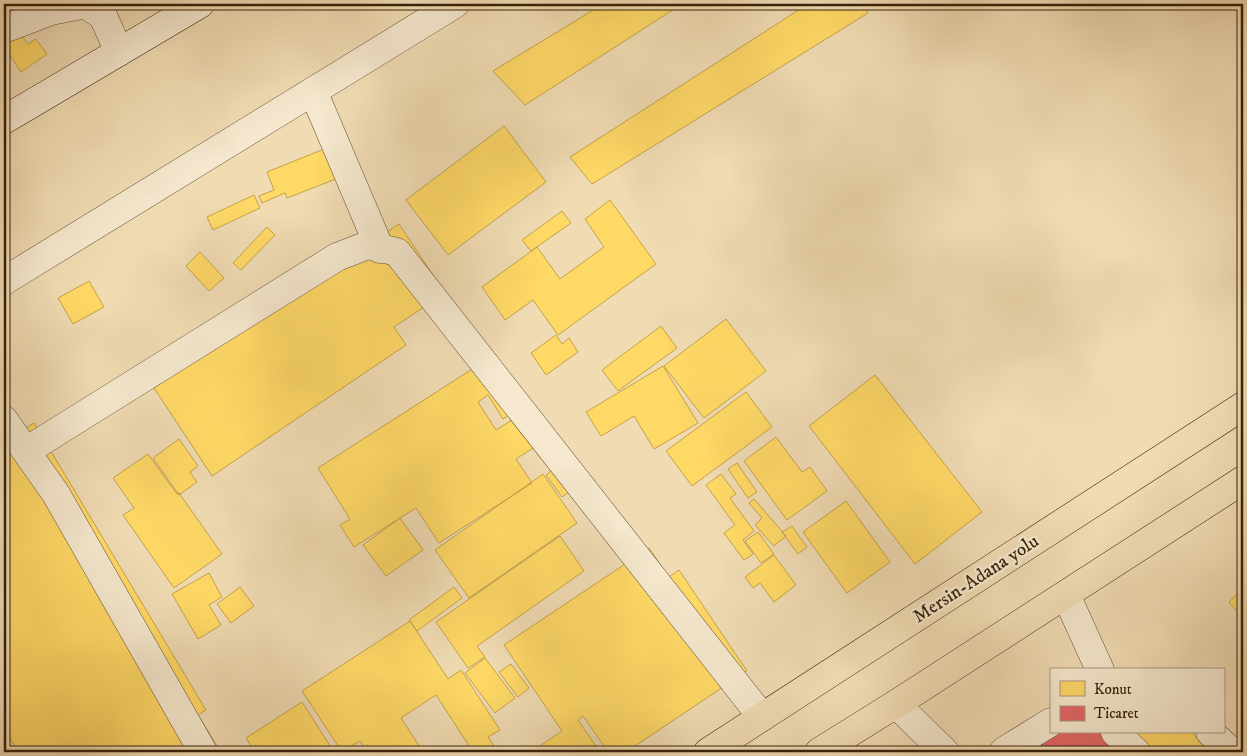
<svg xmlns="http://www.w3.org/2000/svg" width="1247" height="756" font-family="'IM FELL DW Pica',serif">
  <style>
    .homes { fill: #ffd966; stroke: #c3a24a }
    .shops { fill: #e06666; stroke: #ad514a }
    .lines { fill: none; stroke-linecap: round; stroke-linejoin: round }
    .street-casing { stroke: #645034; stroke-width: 29 }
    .secondary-casing { stroke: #36210a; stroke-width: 29 }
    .highway-casing { stroke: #36210a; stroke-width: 29 }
    .street { stroke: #f5e8ce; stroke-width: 28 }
    .secondary { stroke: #f5e8ce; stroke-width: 28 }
    .highway { stroke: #f0dbb3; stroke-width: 28 }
    .labels { text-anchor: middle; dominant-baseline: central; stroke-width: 5; stroke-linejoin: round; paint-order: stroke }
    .street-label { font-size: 19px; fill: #36210a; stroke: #f5e8ce }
  </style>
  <rect width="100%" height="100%" fill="#f0dbb3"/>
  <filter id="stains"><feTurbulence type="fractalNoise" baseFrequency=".004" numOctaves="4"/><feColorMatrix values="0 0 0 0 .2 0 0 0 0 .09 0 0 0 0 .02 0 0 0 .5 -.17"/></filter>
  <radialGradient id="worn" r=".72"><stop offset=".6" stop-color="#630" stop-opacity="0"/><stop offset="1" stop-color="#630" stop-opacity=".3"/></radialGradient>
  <path class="homes" d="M603,4H682L525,105L493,71Z
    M808,4H862L868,13L592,184L570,157Z
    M13,24L28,44L36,39L47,54L21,72L4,46V30Z
    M504,126L546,182L448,255L406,200Z
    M329,147L341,177L287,198L285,193L262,203L259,196L274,190L267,172Z
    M254,195L260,208L213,230L207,217Z
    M610,200L656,264L558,335L533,300L505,320L482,287L537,247L560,279L604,247L585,219Z
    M562,211L571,223L531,251L522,240Z
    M399,224L445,293L394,327L406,345L212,476L154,388Z
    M267,227L275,235L241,270L233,263Z
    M200,252L224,278L209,291L186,266Z
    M89,281L104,307L73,324L58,298Z
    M726,319L766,371L704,418L664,366Z
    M661,326L677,348L618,391L602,370Z
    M556,335L562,344L569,338L578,352L546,375L531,353Z
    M491,357L523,406L503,419L488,395L478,402L496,430L528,410L547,439L516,459L532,483L439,543L416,508L354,547L340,525L350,519L318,468Z
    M663,366L698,423L654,449L634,416L601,436L586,412Z
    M875,375L982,512L915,564L809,426Z
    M746,392L772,427L692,486L666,451Z
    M34,423L206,710L198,715L221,752H22L20,748L17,750L4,728V441Z
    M776,437L802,472L810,467L827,491L787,520L744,461Z
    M179,439L198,466L190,472L197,482L179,495L153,458Z
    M148,454L177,494L179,493L222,554L174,588L123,515L134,508L113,478Z
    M573,454L590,477L562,497L546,475Z
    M737,463L757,492L748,498L728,469Z
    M543,474L577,523L469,598L435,550Z
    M721,474L736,494L730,498L754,531L743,540L753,554L744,560L724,533L735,525L706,485Z
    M754,499L786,536L774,546L755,525L762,518L749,503Z
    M846,501L890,562L847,593L803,532Z
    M400,518L423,550L386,576L363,545Z
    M792,526L807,547L798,554L782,532Z
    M758,532L774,554L761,563L745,541Z
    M560,536L584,571L477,646L485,657L468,668L436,622Z
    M649,548L669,577L679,570L747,671L626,752H608L583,716L578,720L600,752H531L562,731L504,645Z
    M774,555L796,585L774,602L760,583L753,588L745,577Z
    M209,573L222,597L209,605L221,625L198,639L172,594Z
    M240,587L254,606L231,623L217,604Z
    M454,587L462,598L417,631L409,620Z
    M1243,589V618L1229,602Z
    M410,621L448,679L461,670L500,730L488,737L498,752H473L436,695L401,718L423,752H367L360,741L342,752L302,691Z
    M485,658L515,698L495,713L465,673Z
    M511,664L529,688L518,697L499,672Z
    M302,702L334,752H255L246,738Z
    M1133,732H1191L1212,752H1154Z"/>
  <path class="shops" d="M1055,732H1102L1122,752H1035Z"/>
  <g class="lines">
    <defs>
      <path id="street" d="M85,4L103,16L119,52
        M4,29L51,11L86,4
        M313,91L380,249
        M4,281L455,4
        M4,420L56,494L203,752
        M26,451L337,257L368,245L397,252L762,717
        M1066,595L1100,670
        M896,704L945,752
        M1115,732L1136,752
        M1210,732L1232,752
        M1004,751L1051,722"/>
      <path id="secondary" d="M4,120L200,4"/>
      <path id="highway" d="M708,752L1243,406
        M819,752L896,704L1243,480"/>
    </defs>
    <use href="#street" class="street-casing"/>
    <use href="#secondary" class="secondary-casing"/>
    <use href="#highway" class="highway-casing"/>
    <use href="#street" class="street"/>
    <use href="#secondary" class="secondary"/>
    <use href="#highway" class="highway"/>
  </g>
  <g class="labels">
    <g class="street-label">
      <text transform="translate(976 579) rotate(-33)">Mersin-Adana yolu</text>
    </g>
  </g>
  <rect width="1247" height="756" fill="none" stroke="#f0dbb3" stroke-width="20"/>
  <rect x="5" y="5" width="1237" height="746" fill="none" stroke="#36210a" stroke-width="2.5"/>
  <rect x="10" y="10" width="1227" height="736" fill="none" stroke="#36210a"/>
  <rect x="1050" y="668" width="175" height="65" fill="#f5e8ce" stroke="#a99880"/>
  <rect x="1060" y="681" width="25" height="15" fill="#ffd966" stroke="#a99880"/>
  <text x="1094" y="694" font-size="15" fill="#36210a">Konut</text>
  <rect x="1060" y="706" width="25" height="15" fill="#e06666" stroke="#a99880"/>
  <text x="1094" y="718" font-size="15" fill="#36210a">Ticaret</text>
  <rect width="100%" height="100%" filter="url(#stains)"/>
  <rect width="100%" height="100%" fill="url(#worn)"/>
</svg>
